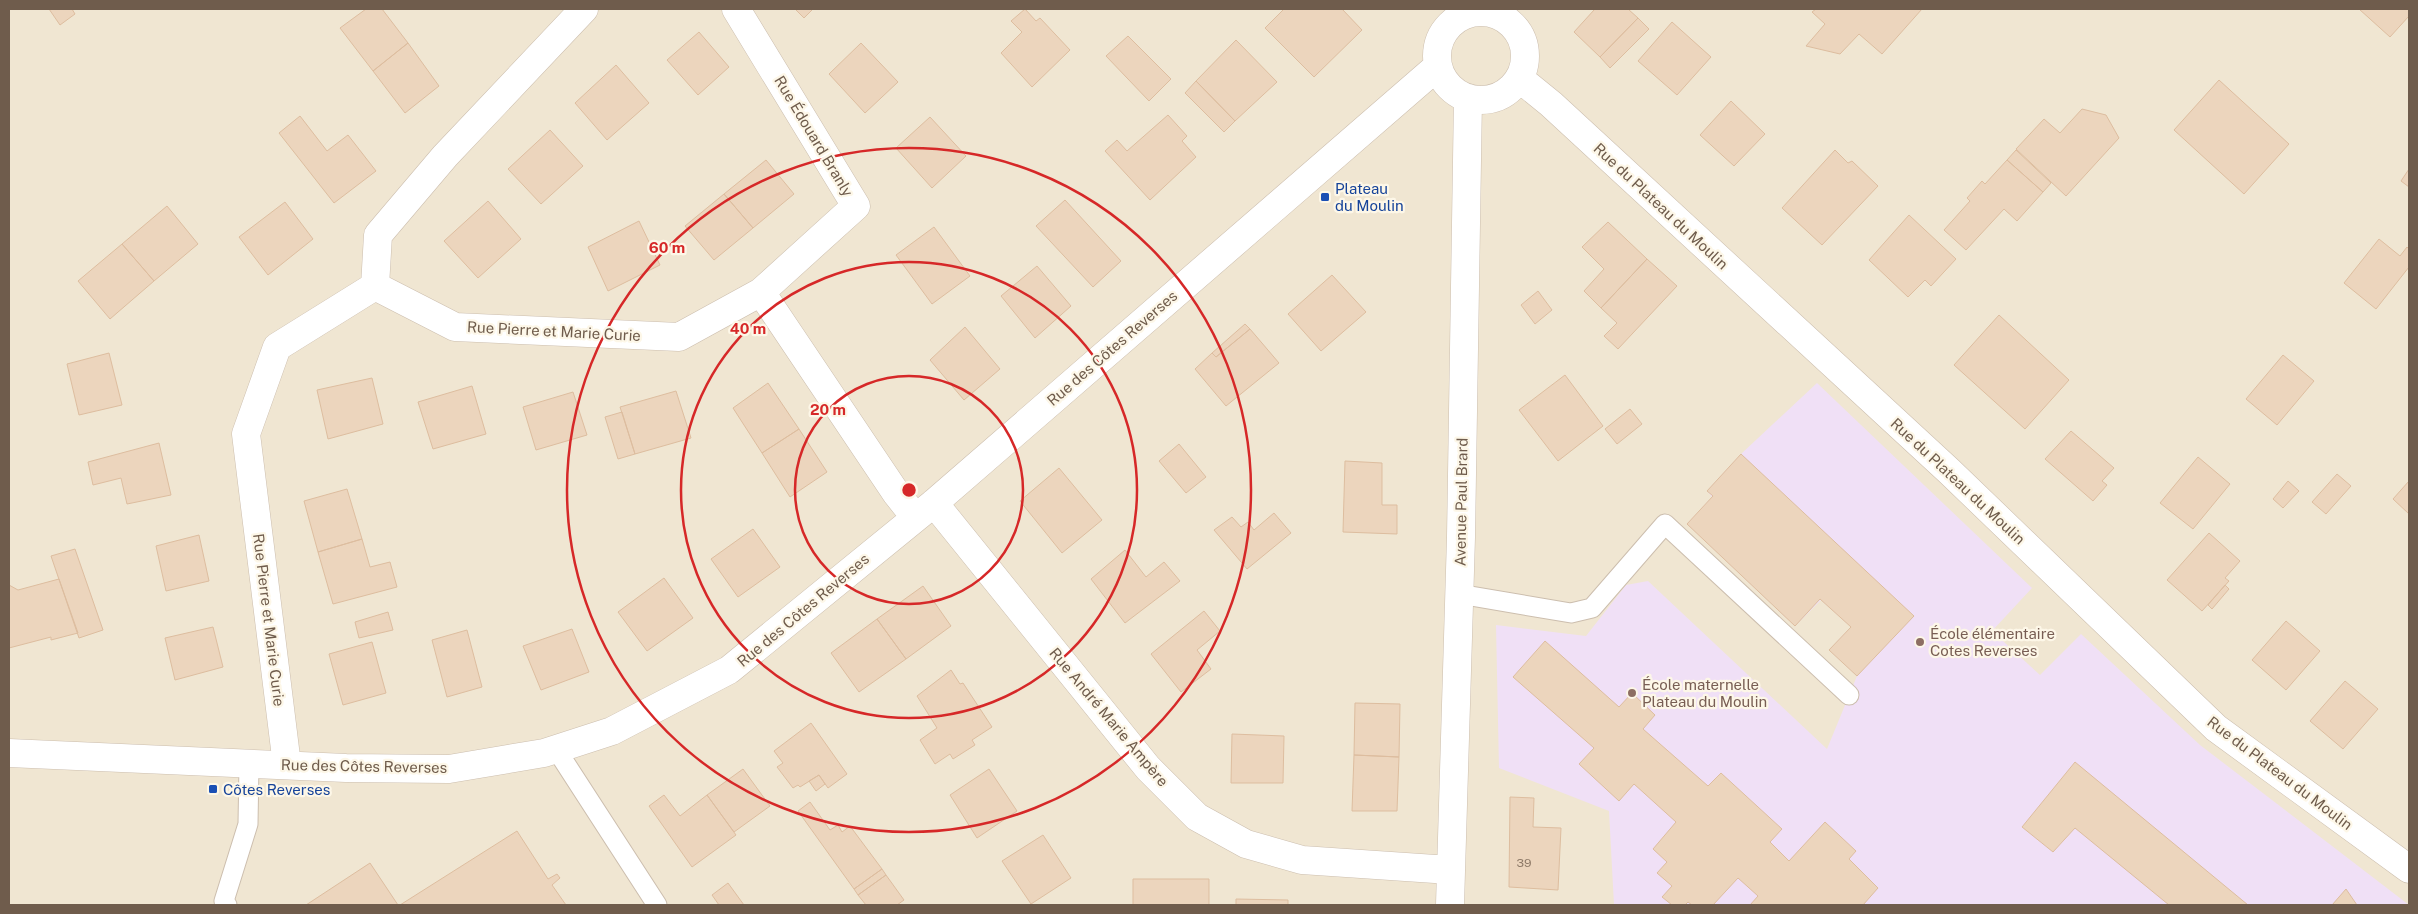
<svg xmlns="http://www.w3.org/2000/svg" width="2418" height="914" font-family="'Public Sans',sans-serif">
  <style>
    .residential { fill: #f0e6d2 }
    .education { fill: #f0e0f6 }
    .building { fill: #ecd5bd; stroke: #ddbd9f }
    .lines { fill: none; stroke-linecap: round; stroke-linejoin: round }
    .lane-casing { stroke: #ccbeae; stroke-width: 21 }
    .street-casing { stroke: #ccbeae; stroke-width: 29 }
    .lane { stroke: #fff; stroke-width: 19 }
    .street { stroke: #fff; stroke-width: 28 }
    .ring { fill: none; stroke: #d62828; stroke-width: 2.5 }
    .transit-dot { fill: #1a4fb4; stroke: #fdf7e8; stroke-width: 2 }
    .education-dot { fill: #8d6e63; stroke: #fdf7e8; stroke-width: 2 }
    .labels { text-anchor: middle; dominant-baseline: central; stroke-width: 4.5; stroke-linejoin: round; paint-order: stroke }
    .number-label { font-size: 12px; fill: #8e7a68 }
    .street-label { font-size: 15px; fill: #6f5c4c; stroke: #fdf7e8 }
    .transit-label { font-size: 15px; fill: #164399; stroke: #fdf7e8; text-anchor: start }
    .education-label { font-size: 15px; fill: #785e54; stroke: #fdf7e8; text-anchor: start }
    .centre { fill: #d62828; stroke: #fdf7e8; stroke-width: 2.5 }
    .ring-label { font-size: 15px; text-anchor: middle; font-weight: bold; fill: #d62828; stroke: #fdf7e8; stroke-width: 4.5; stroke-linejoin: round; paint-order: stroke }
  </style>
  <rect width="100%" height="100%" fill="#faf3e3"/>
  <path class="residential" d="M9,9H2409V905H9Z"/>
  <path class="education" d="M1817,383L2032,588L1992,631L2040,675L2081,634L2200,745L2409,905H1614L1609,811L1499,768L1496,625L1586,636L1626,585L1648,581L1827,749L1857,676L1829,650L1851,627L1821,600L1795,626L1687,524L1712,497L1707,491L1741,454Z"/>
  <path class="building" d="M49,9H72L75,14L60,25Z
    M366,9H382L408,43L373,71L340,28Z
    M795,9H813L804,18Z
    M1025,9L1036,21L1040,18L1070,50L1032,87L1001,53L1022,32L1011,21Z
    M1284,9H1342L1362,30L1314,77L1265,28Z
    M1593,9H1628L1638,18L1600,57L1574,32L1594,10Z
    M1816,9H1922L1882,54L1859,34L1840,54L1806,46L1825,24L1812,12Z
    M2359,9H2409V16L2390,37Z
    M1638,18L1649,29L1610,68L1600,57Z
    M1672,22L1711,57L1677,95L1638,61Z
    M699,32L729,67L698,95L667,60Z
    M1128,36L1171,79L1149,101L1106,56Z
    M1236,40L1277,82L1235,121L1196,81Z
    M408,43L439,86L405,113L373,71Z
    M861,43L898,82L865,113L829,74Z
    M616,65L649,103L607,140L575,103Z
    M2219,80L2289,144L2244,194L2174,130Z
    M1196,81L1235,121L1224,132L1185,93Z
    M1731,101L1765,134L1734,166L1700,135Z
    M2082,109L2106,115L2119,138L2066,196L2016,149L2044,119L2060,133Z
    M1168,115L1187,136L1182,141L1196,157L1150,200L1105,151L1117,140L1127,151Z
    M300,116L327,151L348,135L376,171L334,203L279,133Z
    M930,117L966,156L932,188L896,148Z
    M550,130L583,166L541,204L508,169Z
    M1835,150L1848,163L1852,161L1878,186L1822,245L1782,208Z
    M2016,150L2051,183L2043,192L2007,160Z
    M766,160L794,194L753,228L724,194Z
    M2007,160L2043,192L2017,221L2004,209L1966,250L1944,230L1970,201L1967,198L1982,181L1985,184Z
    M2409,169V187L2401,181Z
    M724,194L753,228L714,260L685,226Z
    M1065,200L1121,261L1093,287L1036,226Z
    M488,201L521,239L478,278L444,241Z
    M285,202L313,239L268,275L239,237Z
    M167,206L198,244L154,281L122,244Z
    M1909,215L1956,259L1931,286L1925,280L1908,297L1869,260Z
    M639,221L660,265L608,291L588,247Z
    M1608,222L1647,259L1601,308L1584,291L1604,269L1582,247Z
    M934,227L970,276L932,304L896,255Z
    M2379,239L2400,256L2407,247L2409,249V267L2376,309L2344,283Z
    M122,244L154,281L110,319L78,281Z
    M1647,259L1677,286L1618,349L1604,336L1617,323L1601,308Z
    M1037,266L1071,306L1035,338L1001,296Z
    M1332,275L1366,312L1321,351L1288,314Z
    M1538,291L1552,310L1535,324L1521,305Z
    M1999,315L2069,380L2025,429L1954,365Z
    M1245,324L1250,329L1216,357L1212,353Z
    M965,327L1000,369L964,400L930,360Z
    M1250,329L1279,363L1226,406L1195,369L1212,353L1216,357Z
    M109,353L122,405L79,415L67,364Z
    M2283,355L2314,381L2277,425L2246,399Z
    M1565,375L1603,426L1558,461L1519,410Z
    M372,378L383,424L328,439L317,390Z
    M768,383L799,429L762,453L733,408Z
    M472,386L486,434L433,449L418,402Z
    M676,391L691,438L635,454L620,407Z
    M573,392L587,435L536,450L523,407Z
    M1630,409L1642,424L1617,444L1605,429Z
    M622,412L635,454L618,459L605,417Z
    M799,429L827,472L790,497L762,453Z
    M2071,431L2114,468L2102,481L2107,485L2093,501L2045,459Z
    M159,443L171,495L127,504L121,478L93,485L88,462Z
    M1179,444L1206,477L1186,493L1159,461Z
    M1741,454L1914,616L1857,676L1829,650L1851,627L1820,599L1795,626L1687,524L1713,496L1707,491Z
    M2198,457L2230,484L2193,529L2160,503Z
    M1345,461L1382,463V505H1397V534L1343,532Z
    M1059,468L1102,520L1062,553L1020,501Z
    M2337,474L2351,486L2326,514L2312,502Z
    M2288,481L2299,491L2283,508L2273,499Z
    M2409,481V514L2393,499Z
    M347,489L362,539L318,552L304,501Z
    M1274,513L1291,533L1247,569L1214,530L1232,517L1241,527L1248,522L1254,530Z
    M753,529L780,567L738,597L711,559Z
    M2209,533L2240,561L2225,578L2229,581L2202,611L2167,580Z
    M199,535L209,581L166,591L156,546Z
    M362,539L370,567L390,562L397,587L333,604L318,552Z
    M75,549L103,630L79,638L51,556Z
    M1125,550L1146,577L1164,562L1180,581L1125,623L1091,579Z
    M664,578L693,618L647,651L618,612Z
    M59,579L78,633L51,640V637L9,648V585L18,590Z
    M2225,585L2229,589L2212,609L2208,605Z
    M923,586L951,626L906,659L877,619Z
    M1204,611L1220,631L1197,650L1211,669L1181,692L1151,654Z
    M388,612L393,630L359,638L355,622Z
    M877,619L906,659L859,692L831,653Z
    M2286,621L2320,651L2286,690L2252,660Z
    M213,627L223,667L175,680L165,638Z
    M572,629L589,672L541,690L523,646Z
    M467,630L482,687L447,697L432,640Z
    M1545,641L1619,707L1632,693L1655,715L1643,729L1708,786L1721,773L1782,829L1770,842L1789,861L1825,822L1856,851L1849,859L1878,888L1863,905H1750L1758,896L1738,878L1713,905H1692L1688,902L1685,905H1672L1662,897L1672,886L1657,873L1667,862L1653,849L1676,822L1634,784L1619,801L1579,764L1594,748L1513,677Z
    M372,642L386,693L343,705L329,654Z
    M951,670L960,684L963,683L992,727L972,740L975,745L953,759L950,754L935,764L920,740L937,728L917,696Z
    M2345,681L2378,709L2343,749L2310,721Z
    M1355,703L1400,704L1399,757L1354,755Z
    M811,723L847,774L828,788L819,775L800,787L798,785L793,788L777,767L783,763L774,751Z
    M1232,734L1284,736L1283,783H1231Z
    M1354,755L1399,757L1397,811H1352Z
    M2075,762L2248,905H2169L2075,828L2053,852L2022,827Z
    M743,769L770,806L734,832L707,795Z
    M989,769L1017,811L977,838L950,795Z
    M819,775L825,784L816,791L809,781Z
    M664,795L680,816L707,795L736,835L692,867L649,806Z
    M1510,797L1534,798L1533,827L1561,828L1558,890L1509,887Z
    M810,802L830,830L838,825L842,832L850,826L882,869L854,889L798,811Z
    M517,831L548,879L557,874L560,878L552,885L566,905H400Z
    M1043,835L1071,878L1031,904L1002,861Z
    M370,863L398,905H306Z
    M882,869L886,875L858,895L854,889Z
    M886,875L904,900L897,905H866L858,895Z
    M1133,879H1209V905H1133Z
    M728,883L744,905H719L712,895Z
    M2346,889L2357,905H2332Z
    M1236,899L1288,900V905H1236Z"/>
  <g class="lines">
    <defs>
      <path id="lane" d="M1459,594L1571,613L1592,608L1665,524L1849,695
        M556,749L657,905
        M227,905L224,901L248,824L249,764"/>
      <path id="street" d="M736,9L856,206L761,292
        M1437 56a44 44 0 1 1 88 0a44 44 0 1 1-88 0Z
        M1519,78L1551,104L1949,471L2216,728L2409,869
        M375,286L378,235L445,156L584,9
        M934,503L1148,768L1197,817L1246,844L1302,860L1450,870
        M9,753L346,768L449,769L544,753L612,731L729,670L934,503L1438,66
        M287,765L246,434L277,347L375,286L455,327L679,337L761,292L896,493L915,517
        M1450,905L1461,537L1468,98"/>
    </defs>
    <use href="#lane" class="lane-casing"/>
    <use href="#street" class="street-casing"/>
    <use href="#lane" class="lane"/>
    <use href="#street" class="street"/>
  </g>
  <g class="ring">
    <circle cx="909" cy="490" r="114"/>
    <circle cx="909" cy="490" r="228"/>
    <circle cx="909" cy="490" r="342"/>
  </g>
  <g class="transit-dot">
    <rect x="1320" y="192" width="10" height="10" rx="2.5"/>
    <rect x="208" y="784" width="10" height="10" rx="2.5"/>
  </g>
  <g class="education-dot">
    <circle cx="1920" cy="642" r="5"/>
    <circle cx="1632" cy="693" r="5"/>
  </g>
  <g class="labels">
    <g class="number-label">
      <text x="1524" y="863">39</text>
    </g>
    <g class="street-label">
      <text transform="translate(814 136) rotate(59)">Rue Édouard Branly</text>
      <text transform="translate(1661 206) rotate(43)">Rue du Plateau du Moulin</text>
      <text transform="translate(554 331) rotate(3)">Rue Pierre et Marie Curie</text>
      <text transform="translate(1112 348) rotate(-41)">Rue des Côtes Reverses</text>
      <text transform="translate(1958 481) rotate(43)">Rue du Plateau du Moulin</text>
      <text transform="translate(1461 502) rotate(-89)">Avenue Paul Brard</text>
      <text transform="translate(803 610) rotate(-40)">Rue des Côtes Reverses</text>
      <text transform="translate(269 620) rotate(83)">Rue Pierre et Marie Curie</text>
      <text transform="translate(1109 717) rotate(50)">Rue André Marie Ampère</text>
      <text transform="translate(364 766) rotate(1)">Rue des Côtes Reverses</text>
      <text transform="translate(2280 773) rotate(37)">Rue du Plateau du Moulin</text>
    </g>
    <g class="transit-label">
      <text x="1335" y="188">Plateau<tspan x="1335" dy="17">du Moulin</tspan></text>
      <text x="223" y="789">Côtes Reverses</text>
    </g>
    <g class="education-label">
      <text x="1930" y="633">École élémentaire<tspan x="1930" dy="17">Cotes Reverses</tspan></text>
      <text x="1642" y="684">École maternelle<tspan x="1642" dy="17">Plateau du Moulin</tspan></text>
    </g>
  </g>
  <circle cx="909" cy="490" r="8" class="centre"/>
  <g class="ring-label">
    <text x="667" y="253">60 m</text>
    <text x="748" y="334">40 m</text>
    <text x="828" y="415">20 m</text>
  </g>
  <rect width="2418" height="914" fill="none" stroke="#6f5c4c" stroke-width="20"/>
</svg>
